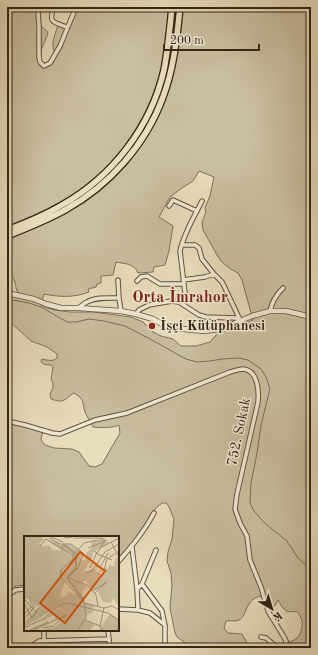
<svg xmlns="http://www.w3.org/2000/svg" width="318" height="655" font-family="'Old Standard TT',serif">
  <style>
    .green { fill: #c9bea0; stroke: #7d725a; fill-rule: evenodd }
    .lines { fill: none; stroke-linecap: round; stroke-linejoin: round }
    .stream { stroke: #7a6f58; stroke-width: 1 }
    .minor-casing { stroke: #5f543f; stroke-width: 5.5 }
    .tertiary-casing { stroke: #5f543f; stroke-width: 6 }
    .primary-casing { stroke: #312615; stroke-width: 8 }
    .minor { stroke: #f0e9d4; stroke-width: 3.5 }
    .tertiary { stroke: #f0e9d4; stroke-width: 4.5 }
    .primary { stroke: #e8ddbd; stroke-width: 5.5 }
    .poi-dot { fill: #8f2418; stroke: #f0e9d4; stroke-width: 1.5 }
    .labels { text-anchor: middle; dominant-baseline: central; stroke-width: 3; stroke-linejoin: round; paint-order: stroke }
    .poi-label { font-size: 14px; font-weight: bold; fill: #312615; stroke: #f0e9d4; text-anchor: start }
    .street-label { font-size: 14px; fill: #312615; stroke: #f0e9d4 }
    .quarter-label { font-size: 16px; font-weight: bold; fill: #7a1f14; stroke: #f0e9d4 }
    .inset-river { fill: none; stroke: #aa9f84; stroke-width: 2 }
    .inset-road { fill: none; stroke: #9f947a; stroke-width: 1 }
    .view { fill: #d6540d; fill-opacity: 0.15; stroke: #d6540d; stroke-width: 2 }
    .inset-edge { fill: none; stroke: #312615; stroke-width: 2 }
  </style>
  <rect width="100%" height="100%" fill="#e8ddbd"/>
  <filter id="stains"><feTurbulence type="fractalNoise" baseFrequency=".005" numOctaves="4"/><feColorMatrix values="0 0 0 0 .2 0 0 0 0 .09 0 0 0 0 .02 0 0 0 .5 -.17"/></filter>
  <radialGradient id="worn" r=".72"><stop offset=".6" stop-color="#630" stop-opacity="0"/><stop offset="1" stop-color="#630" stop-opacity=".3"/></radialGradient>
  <path class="green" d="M7,7H39C39,14 37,23 43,28C45,29 47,31 48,33C45,43 38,52 40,62L47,65L55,55C50,42 55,37 58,24L67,27L76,7H172L169,41L156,94L124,153L79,194L25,223L66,209L114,174L154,118L170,71L180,7H311V648H286V641C287,641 291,642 292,641C302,638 305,622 299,614C296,609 290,614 285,610C282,608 280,603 278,600L274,607L271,608L268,602L260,596C244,601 248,615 239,620C235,622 230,620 226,621L224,628L228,633L242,634L250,648H189L188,645L177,637L175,633L170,608L172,585L171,573L167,561L168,552L172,539L174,519L169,507L166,503H162L155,509L154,513L150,521L118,562V537H25V585L15,586V590L7,595V421L43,430L41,440L45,445L54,448L72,449L79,452L89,466L95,467L102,464L120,433L119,425C112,428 102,428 93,427C91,422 87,417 85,412C82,403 85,399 74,393C64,399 65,404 51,399L50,394L53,388V383L51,380L53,367L51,365C47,365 42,365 41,361L42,359C47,360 53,362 57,358V354L47,347L31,341L7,319V293L22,296C21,295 18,292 17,291C14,283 17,278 7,274ZM199,171L214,177L210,196L205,208L206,212L202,222L203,230L217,255L221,261L229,268L238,273L242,280L253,320L217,334L210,342L196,346H181L173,339L161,336L153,332L143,322L131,317L93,312H70L55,310L47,308L41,305L44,294C59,297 74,298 89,292L88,289L96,287L97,284L101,283V276L113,275L116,262C125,264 134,263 138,273L153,272L154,267L165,265L169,251L173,226L159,217L170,197L182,188L193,181Z"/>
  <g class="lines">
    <path class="stream" d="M7,299L29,303L41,307L67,322H76L89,319L104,321L125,326L150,339L186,359L197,362L210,361L222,359L239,358L248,360L261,369L266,377L270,389L261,425L257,453L251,483L250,503L254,511L261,519L268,526L286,540L298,558L311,570"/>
    <defs>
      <path id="minor" d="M39,7L38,12L39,26V57L40,62L44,66L50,63L53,58L60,46L76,7
        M54,7C48,23 53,22 67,27
        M169,206L173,200L197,211
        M182,245H195L199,248L202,259L214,274L222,282L225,288L240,320
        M118,280L119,298L121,311
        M183,280L205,277L214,274
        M137,281L141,277L147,276L160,284H184
        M181,303L185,298V293L180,251C184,233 194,217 202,201
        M79,308C81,306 84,303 87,302C96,297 108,298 119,298
        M270,311C272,301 276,295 283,288
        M136,314L139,310L149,305L172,301L179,302L199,315L206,317L236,318L241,321
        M7,421L25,425L52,433L60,434L95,420L127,413L137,409L230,372C234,371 239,369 243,369C258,370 259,391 258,402L237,494L235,509L240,523L247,536L250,560L261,587L268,611L284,637L286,641V648
        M132,547L137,589L138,610
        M118,562C132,546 144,532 154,513
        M142,584L156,550
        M137,589L142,584L162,611L165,626V648
        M7,595L13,592L15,590L25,589
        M118,609L138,610L150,613L165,625
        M44,630V641
        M108,630L110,648
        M261,637L266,638L278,648
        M29,648L39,641L109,639"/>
      <path id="tertiary" d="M7,293L34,299L46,304L61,308H79L92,309L121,311L136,314L153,319L167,327L184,329L192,330L204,331L221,329L252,316L270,311H286L303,315L311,318"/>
      <path id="primary" d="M7,230C26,223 45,215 62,205C112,177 151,127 164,70C168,49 170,28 172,7
        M7,236C27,228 47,220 65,210C110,185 146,144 163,97C174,68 177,37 180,7"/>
    </defs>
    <use href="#minor" class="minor-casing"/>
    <use href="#tertiary" class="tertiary-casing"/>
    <use href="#primary" class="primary-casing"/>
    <use href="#minor" class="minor"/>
    <use href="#tertiary" class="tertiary"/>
    <use href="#primary" class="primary"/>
  </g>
  <circle class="poi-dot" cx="152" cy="326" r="4"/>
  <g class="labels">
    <g class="poi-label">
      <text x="160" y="326">İşçi Kütüphanesi</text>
    </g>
    <g class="street-label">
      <text transform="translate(239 432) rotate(-78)">752. Sokak</text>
    </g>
    <g class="quarter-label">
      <text x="180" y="298">Orta İmrahor</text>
    </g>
  </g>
  <g transform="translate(24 536)">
    <rect width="95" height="95" fill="#e8ddbd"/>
    <path d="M0,0L17,1L20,4L14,8L18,9V11L24,9L29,14H38L24,5L45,8L59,17L55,20L58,24H62V17L68,12L67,6L79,2L83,4L84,7L69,16L68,22L59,37L70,32L76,40L81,38L86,29L90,31L91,23L95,21V71L89,62L87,67L79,66L74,56L78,52L68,55L62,44L58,46L62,52L58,55L59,63L61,66L70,69L69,76L63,79L62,85L71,88L66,95H15L33,90L39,83L32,84L30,79L15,87L43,66L0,91L1,86L16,70L7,68L4,62L0,63ZM41,46L48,48L57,60L44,56L42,60L36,61ZM86,78L95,84V95H74Z" fill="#c9bea0" fill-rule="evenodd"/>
    <path class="inset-river" d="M40,9L52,18V32L43,42L60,65"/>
    <path class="inset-road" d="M25,0L39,6M38,0L43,2L53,0M65,0L64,2H78L81,5L73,17L70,15M25,2L36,8M50,2H64M87,6L95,21M16,10L22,3L49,19V23L37,34L36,40L60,66L62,81L53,95M64,12L81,5M76,12L95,2M38,14L39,8H47L59,17L54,32L44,42L63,49L72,59L74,70M73,18L88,24M49,19L60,7L73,4M72,30L80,34L83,23L95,15M77,30L84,17M66,32L73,16M77,34L74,38L78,40L83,34L81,32M61,37L68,35L81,16L95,8M68,55L83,46M71,57L83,46M0,63L12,76M0,67L8,82L15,72M60,67L80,72L88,70L95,74M0,78L9,69M2,81L11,70M61,84L76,90L79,95M76,90L80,72M0,92L19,83L35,70L43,67L84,77L95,84M10,94L42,79L29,90L19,92M4,95L24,86"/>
    <path class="view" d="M56,16L81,35L41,87L16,67Z"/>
    <rect width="95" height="95" class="inset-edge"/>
  </g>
  <rect width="318" height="655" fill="none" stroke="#e8ddbd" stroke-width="24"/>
  <rect x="8" y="8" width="302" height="639" fill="none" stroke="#312615" stroke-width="2"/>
  <rect x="12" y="12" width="294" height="631" fill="none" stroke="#312615"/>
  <g transform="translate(272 609) rotate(142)" stroke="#f0e9d4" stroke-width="3" paint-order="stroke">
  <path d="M0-3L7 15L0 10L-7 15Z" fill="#312615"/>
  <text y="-6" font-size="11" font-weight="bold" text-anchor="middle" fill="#312615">K</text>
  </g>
  <path d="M164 44v6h95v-6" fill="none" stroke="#312615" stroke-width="2"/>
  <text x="170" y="44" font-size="12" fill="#312615" stroke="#f0e9d4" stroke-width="3" paint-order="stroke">200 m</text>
  <rect width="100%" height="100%" filter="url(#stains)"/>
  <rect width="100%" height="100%" fill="url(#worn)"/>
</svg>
